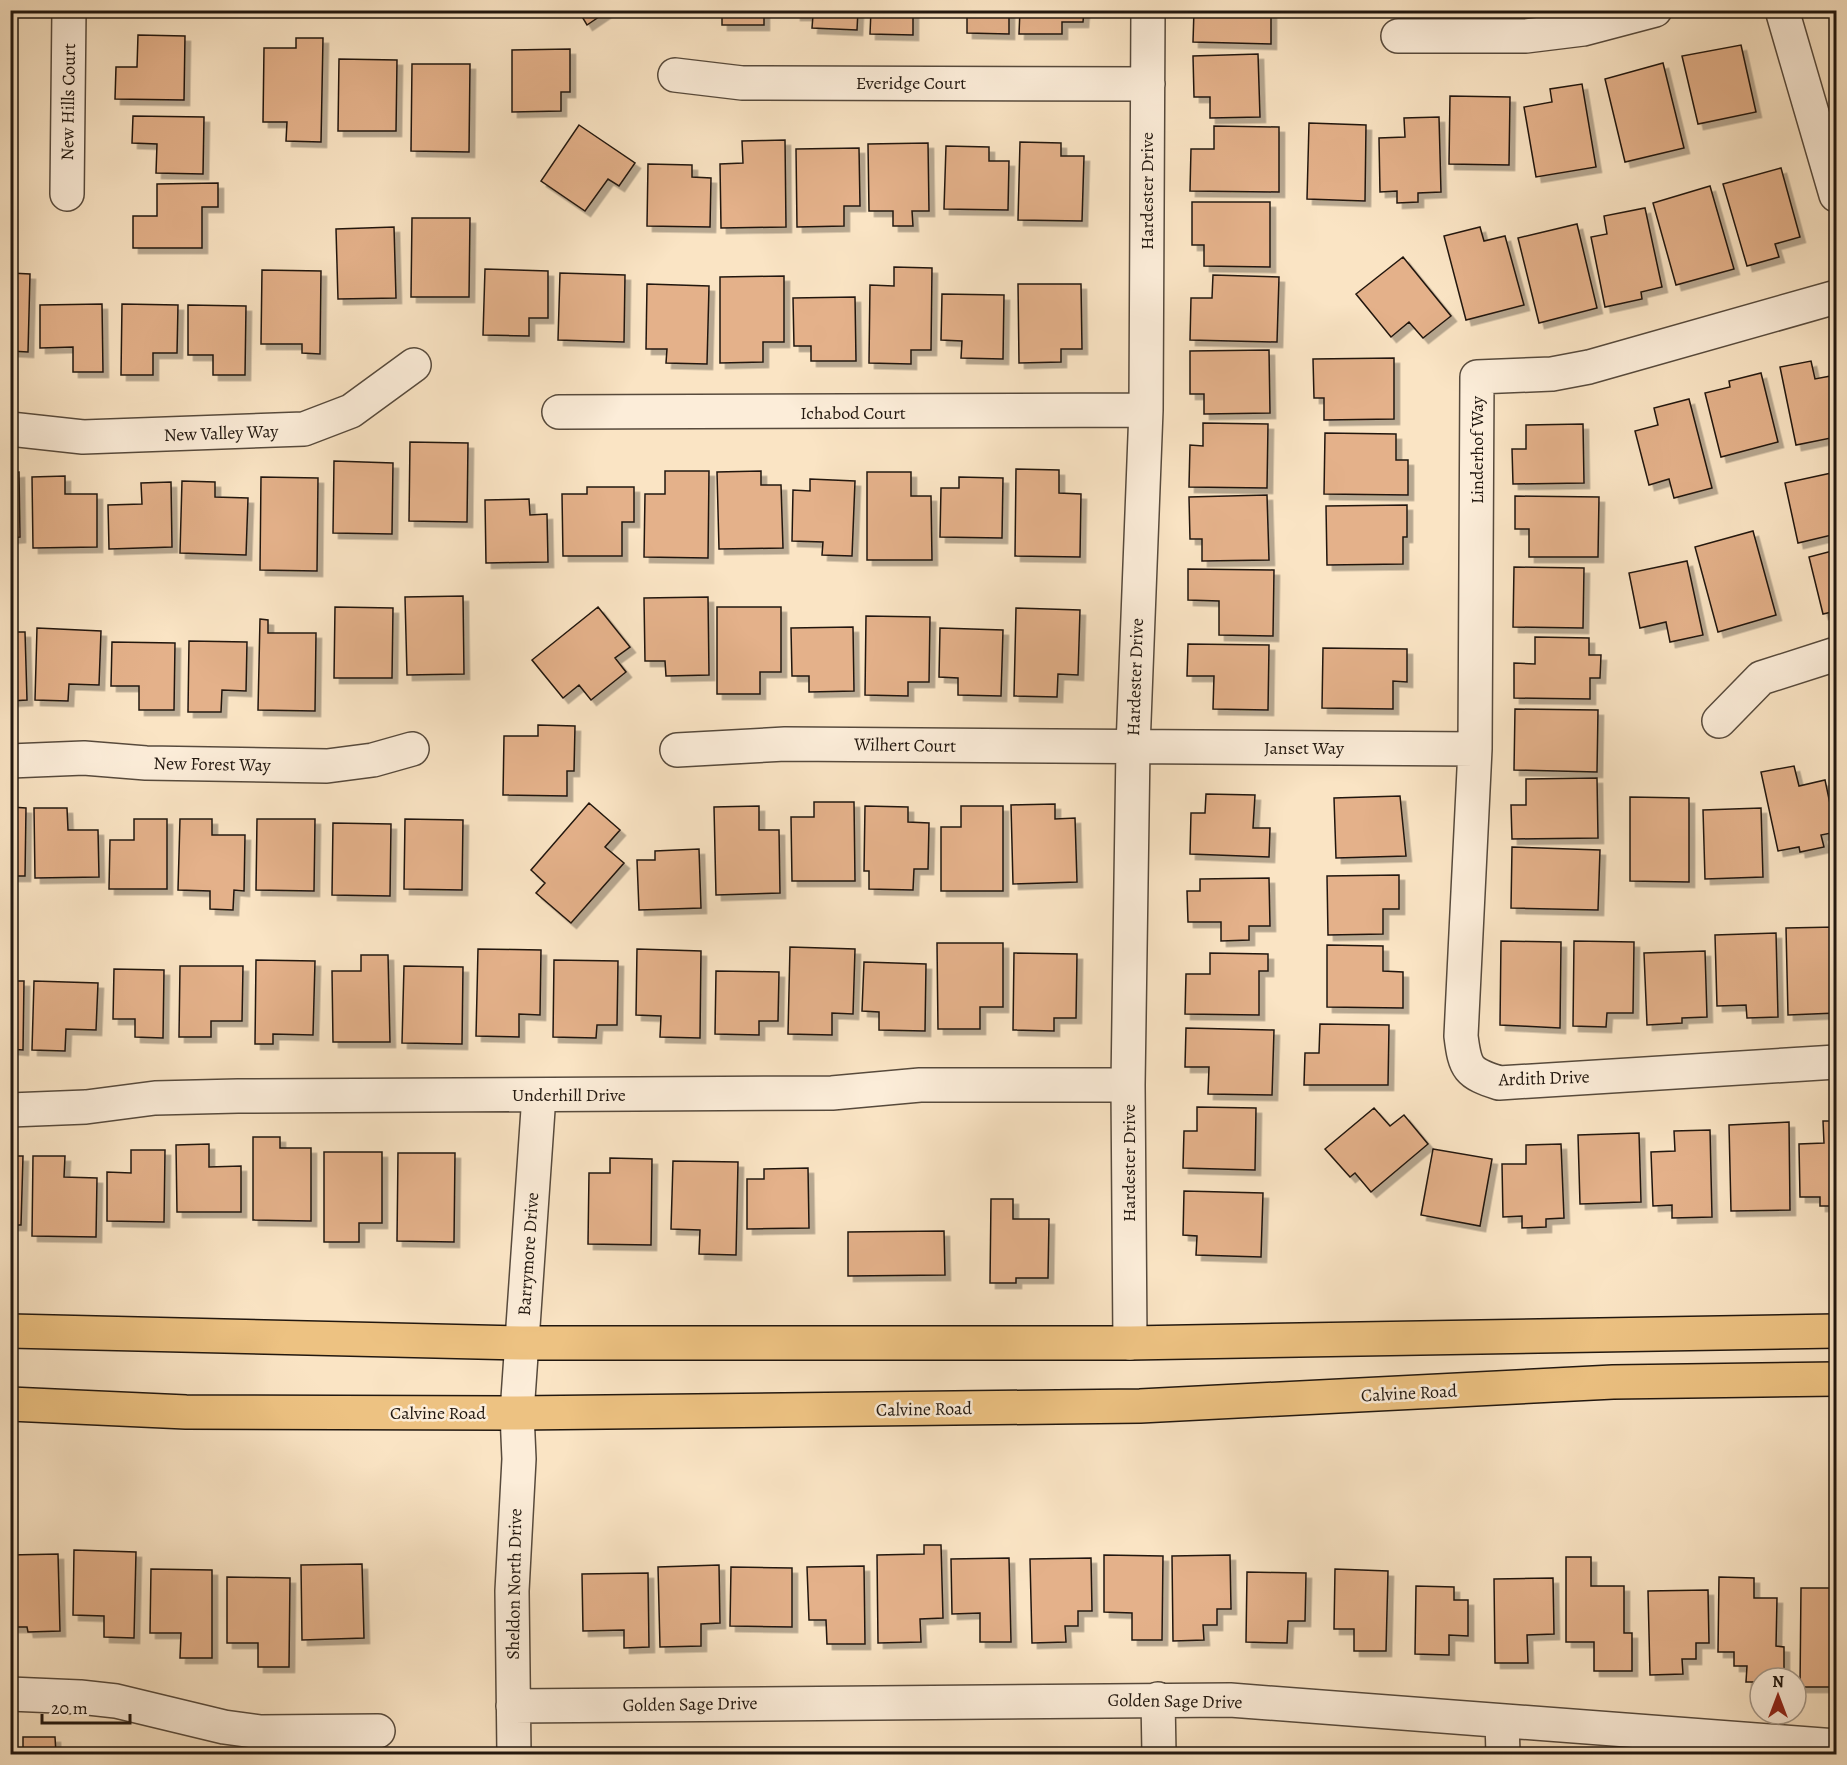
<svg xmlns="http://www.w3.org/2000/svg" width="1847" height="1765" font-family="Alegreya,serif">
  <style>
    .building { fill: #e4b18a; stroke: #21170f; stroke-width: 1.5; filter: url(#shadow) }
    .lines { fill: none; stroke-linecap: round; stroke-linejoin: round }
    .minor-casing { stroke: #574a3c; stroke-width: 36 }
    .major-casing { stroke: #21170f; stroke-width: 36 }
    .minor { stroke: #fcedd9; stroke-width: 33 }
    .major { stroke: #edc282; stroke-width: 33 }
    .labels { text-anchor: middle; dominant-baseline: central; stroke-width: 5; stroke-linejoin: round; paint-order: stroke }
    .street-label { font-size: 18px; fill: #21170f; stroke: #fcedd9 }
  </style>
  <defs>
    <filter id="shadow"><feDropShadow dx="5.5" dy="5.5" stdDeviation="0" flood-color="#0004"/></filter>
  </defs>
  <rect width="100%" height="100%" fill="#fae4c4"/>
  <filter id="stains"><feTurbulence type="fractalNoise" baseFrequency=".00333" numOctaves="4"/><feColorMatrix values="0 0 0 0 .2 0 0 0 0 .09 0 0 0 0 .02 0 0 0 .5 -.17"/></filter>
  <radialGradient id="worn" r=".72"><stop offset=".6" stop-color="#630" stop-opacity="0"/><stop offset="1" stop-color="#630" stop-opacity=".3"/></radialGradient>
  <path class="building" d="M578,10H609L587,25Z
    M722,10H764V25H722Z
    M795,10H858L857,30L812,28L813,15H795Z
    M871,10H935L913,11V35L870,34Z
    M944,10H1009V34L967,33V12Z
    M1020,10H1084L1083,22H1062V34H1019Z
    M1194,10H1271V44L1193,42Z
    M138,35L185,36L184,100L115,99L116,67H137Z
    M296,38H323L321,142L286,141L287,122H263L264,48H296Z
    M1741,45L1756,112L1698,124L1682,56Z
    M570,49V92H561V111L512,112V50Z
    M1258,54L1260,117L1210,118V97H1194L1193,56Z
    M339,59L397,60L396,131H338Z
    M1663,63L1684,148L1625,162L1605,79Z
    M412,64H470L469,152L411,151Z
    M1582,84L1596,167L1536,177L1524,107L1552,102L1550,89Z
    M1450,96L1510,97L1509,165L1449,164Z
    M133,116L204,117L203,174L156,173L157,144L132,143Z
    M1439,117L1441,192L1418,193V202L1397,203V191L1380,192L1379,138L1405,137L1404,118Z
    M1309,123L1366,125L1365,201L1307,199Z
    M579,125L635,163L619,186L608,179L585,211L541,181Z
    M1214,126L1279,127V192L1190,191L1191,149H1214Z
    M785,140L786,227L721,228L720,164L743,163L742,141Z
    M1020,142L1061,143V156H1084L1082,221L1018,220Z
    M928,143L929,211H912L913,226H893V211H869L868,144Z
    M946,146L989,147V161H1009L1008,210L944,209Z
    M859,148L860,206H844V226L797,227L796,149Z
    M648,164L692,165V177L711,178L710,227L647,226Z
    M1781,168L1800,237L1775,244L1779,257L1747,266L1723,184Z
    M218,183V207H202V248H133V216H157V184Z
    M1710,186L1734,269L1676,285L1653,203Z
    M1192,202H1270V267L1204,266V245H1192Z
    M1645,208L1662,287L1641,292L1642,299L1605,307L1591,237L1607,234L1604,216Z
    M412,218H470L469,297H411Z
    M1577,224L1597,308L1539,323L1518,238Z
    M394,227L396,298L338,299L336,229Z
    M1480,227L1484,241L1505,236L1524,305L1466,320L1444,236Z
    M1403,257L1451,316L1423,338L1409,322L1391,337L1356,294Z
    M894,267L932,268L931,350H911V364L869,363L870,285L894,286Z
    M485,269L548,271V318H529V336L483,335Z
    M262,270L321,271L320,354L302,353V344H261Z
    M10,273L30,274L28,352L10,351Z
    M560,273L625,275L624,342L558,340Z
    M1213,275L1279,277L1277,342L1190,340L1191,298H1212Z
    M784,276V342H763V362L720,363V277Z
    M647,284L709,286L707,364L666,363L667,349H646Z
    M1018,284H1081L1082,349H1061V362L1019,363Z
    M942,294L1004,295L1003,359L961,358L962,341L941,340Z
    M855,297L856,361H811V346H794L793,298Z
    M102,304L103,372H73V347L40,348V305Z
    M122,304L178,305L177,353H153V375H121Z
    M188,305L246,306L245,375H213V355H188Z
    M1269,350L1270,413L1204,414V394H1190V351Z
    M1394,358V419L1324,420V398H1314L1313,359Z
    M1811,361L1815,379L1836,375V437L1796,445L1780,367Z
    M1761,373L1778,442L1721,457L1705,393L1730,387L1729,381Z
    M1689,399L1712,488L1674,498L1669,479L1649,485L1635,431L1658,425L1654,408Z
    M1203,423L1268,424L1267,488L1189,487L1190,445L1203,446Z
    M1583,424L1584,483L1513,484L1512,449H1526V425Z
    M1325,433L1396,434V460H1408V495L1324,494Z
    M410,442L468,443L467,522L409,521Z
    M334,461L393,463L392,534L333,533Z
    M1016,469L1059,470V493L1081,494L1080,557L1015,556Z
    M665,471H709L708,558L644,557L645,494H665Z
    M761,471V485H781L783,548L719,549L717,472Z
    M19,472L20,537L10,538V473Z
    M867,472H911V496H931L932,560H867Z
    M1836,472V534L1798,543L1785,483Z
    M65,476V494H97V547L33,548L32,477Z
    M261,477L318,478L317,571L260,570Z
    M959,477L1003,478L1002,538L940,537L941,488H959Z
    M810,479L855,481L852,556L822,555L823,542L792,541L793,490L810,491Z
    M182,481L215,482V497L248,498L246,555L180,553Z
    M171,482L172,547L109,549L108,505L142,504L141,483Z
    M587,487H634V522H622V556H563L562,494H587Z
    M1267,495L1269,560L1202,561V539H1190L1189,497Z
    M1515,496L1599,497L1598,557H1529V529H1515Z
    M529,499L530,515L547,514L548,562L486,563L485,500Z
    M1407,505V537H1403V564L1327,565L1326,506Z
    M1753,531L1776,615L1718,632L1695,547Z
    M1836,550V611L1823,614L1809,557Z
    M1687,561L1703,635L1670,642L1666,622L1640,628L1629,573Z
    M1514,567L1584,568L1583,628L1513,627Z
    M1188,569L1274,570L1273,636L1219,635V601L1188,600Z
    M463,596L464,674L407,675L405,597Z
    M708,597L709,675L666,676L665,661H645L644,598Z
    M335,607L393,608L392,678H334Z
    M598,607L630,647L615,658L626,672L591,700L579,685L563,698L532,660Z
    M717,607H781V672H760V694H717Z
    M1016,608L1080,610L1078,675L1058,674L1057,697L1014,696Z
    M866,616L930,617L929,682H908V696L865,695Z
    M260,619L268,620V633H316L315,711L258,710Z
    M853,627L854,691L809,692V676H792L791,628Z
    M37,628L101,631L99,685L69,684L68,701L35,700Z
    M940,628L1003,630L1001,696L958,695V678L939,677Z
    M10,632H25L27,700L10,701Z
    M1535,637L1589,638V655H1601L1600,678H1590V699L1514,698V663L1535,664Z
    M189,641L247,642L246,691L222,690L221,712H188Z
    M112,642L175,643L174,710H139V686H111Z
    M1188,644L1269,645L1268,710L1213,709L1214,676H1187Z
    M1323,648L1407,649V682L1393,681V709L1322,708Z
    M1515,709L1598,710L1597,772L1514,770Z
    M538,725L575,726L574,771H567V796L503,795L504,736H538Z
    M1794,766L1799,786L1825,780L1836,832L1821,835L1824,847L1800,852L1799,847L1778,851L1761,772Z
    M1597,778L1598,838L1512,839L1511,805H1526V779Z
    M1206,794L1255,795L1253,828H1270L1269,857L1190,854L1191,813H1205Z
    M1400,796L1406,856L1336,858L1334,798Z
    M1630,797L1689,798V882L1630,881Z
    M814,802H854L855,881H792L791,817H814Z
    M589,803L620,830L605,847L624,863L571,923L536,893L545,883L531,870Z
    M1055,804V819L1075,818L1077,882L1013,884L1011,805Z
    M759,806V830H779L780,893L716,895L714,807Z
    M865,806L908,807V822L929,823L928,869H914L913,890L869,889V871H864Z
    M961,806H1003V891H941V827H961Z
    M10,807L26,808L25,876H10Z
    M34,808H67L68,830H98L99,877L35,878Z
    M1761,808L1763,877L1705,879L1703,810Z
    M134,819H167V889H109L110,840H134Z
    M180,819H212V835H245L244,891L234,890L233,910L210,909V891L178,890Z
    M257,819H315L314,891L256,890Z
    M405,819L463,820L462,890L404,889Z
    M333,823L391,824L390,896L332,895Z
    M1512,847L1600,850L1598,910L1511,908Z
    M699,849L701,908L639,910L637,860H655V851Z
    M1399,875V909H1383V934L1328,935L1327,876Z
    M1269,878L1270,926H1249V940L1221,941V922H1188L1187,891H1200V879Z
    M1836,927V1013L1788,1015L1786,928Z
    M1776,933L1778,1017L1747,1018L1746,1005L1717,1006L1715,935Z
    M1501,941L1561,942L1560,1028L1500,1025Z
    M1574,941L1634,942L1633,1013H1607L1606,1027L1573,1026Z
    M937,943H1003V1007H980V1029H938Z
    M1327,945L1383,946V971L1403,972V1008L1327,1007Z
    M790,947L855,949L853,1014L832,1013V1035L788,1034Z
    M478,949L541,950L540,1015L519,1014V1037L476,1036Z
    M637,949L701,951L700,1038L660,1037L661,1016L636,1015Z
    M1705,951L1707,1017L1682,1018V1023L1647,1025L1644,953Z
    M1014,953L1077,954L1076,1018H1054V1031L1013,1030Z
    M1210,953L1268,954V971H1259V1015L1185,1014L1186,974H1210Z
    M361,955H388L390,1042H333L332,971H361Z
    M256,960L315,961L313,1035L273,1034V1044H255Z
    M554,960L618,961L617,1025H597L596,1038L553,1037Z
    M864,962L926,964L925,1031L879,1030V1012L862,1011Z
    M180,966H243L242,1021H211V1037H179Z
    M404,966L463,967L462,1044L402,1043Z
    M114,969L164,970L163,1038L135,1037V1019H113Z
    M716,971L779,972L778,1021H759V1035L715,1034Z
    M10,981H24L23,1050L10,1049Z
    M34,981L98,983L96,1030L66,1029L65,1051L32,1050Z
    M1320,1024L1389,1025L1388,1085H1304L1305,1053H1319Z
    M1186,1028L1274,1030L1272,1095L1208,1094L1209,1067H1185Z
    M1197,1107L1256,1108L1255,1170L1183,1168L1184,1131H1197Z
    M1374,1108L1390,1126L1404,1115L1428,1144L1371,1192L1355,1173L1350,1177L1325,1149Z
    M1823,1121H1836V1206H1820V1197H1800L1799,1144L1824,1143Z
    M1789,1122L1790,1210L1731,1211L1729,1125Z
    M1710,1130L1712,1217L1672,1218V1205L1653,1206L1651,1152L1675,1151L1674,1131Z
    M1639,1133L1641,1202L1580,1204L1578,1135Z
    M253,1137H280V1148H311V1221L253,1220Z
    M209,1144V1167L241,1166V1212H177L176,1145Z
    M1561,1144L1564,1218L1546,1219V1227L1522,1228V1216L1503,1217L1502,1164H1526V1145Z
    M1433,1149L1492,1159L1480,1226L1421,1215Z
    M131,1150H165L164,1222L107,1221V1172L131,1173Z
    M324,1152H382V1223H359V1242H324Z
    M398,1153H455L454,1242L397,1241Z
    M10,1156H23L21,1225H10Z
    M33,1156H65L64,1177L97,1178L96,1237L32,1236Z
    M610,1158L652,1159L651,1245L588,1244L589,1173H610Z
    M673,1161L738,1162L736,1255L699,1254L700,1230L671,1229Z
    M808,1168L809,1228L747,1229V1179H764V1169Z
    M1184,1191L1263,1193L1261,1257L1196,1255L1197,1236L1183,1235Z
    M991,1199H1013V1219H1049L1048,1278H1016V1283H990Z
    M944,1231L945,1275L848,1276V1232Z
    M924,1545H941L943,1618L920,1619L921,1642L878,1643L877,1555L924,1554Z
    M74,1550L136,1552L134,1638L104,1637V1616L73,1615Z
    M58,1554L60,1631L28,1632L27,1627H10V1555Z
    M1104,1555L1163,1556L1162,1640H1132V1613L1104,1612Z
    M1230,1555L1231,1609H1217V1625H1203L1204,1640L1173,1641L1172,1556Z
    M1566,1557H1591V1586H1624V1633H1632V1671H1594V1642H1566Z
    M1009,1558L1011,1642H980V1613L952,1614L951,1559Z
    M1091,1558L1092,1611H1078V1626H1065L1066,1642L1032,1643L1030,1559Z
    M362,1564L364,1638L302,1640L301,1565Z
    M719,1565L720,1623L701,1624V1646L660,1647L658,1567Z
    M864,1566L865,1644H827L826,1620H809L807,1567Z
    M731,1567L792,1568V1627L730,1626Z
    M151,1569L212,1570V1658H180L181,1633H150Z
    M1335,1569L1388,1571L1386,1651H1354V1629H1334Z
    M1247,1572L1306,1573L1305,1621H1288L1287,1643L1246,1642Z
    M648,1573L649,1647L624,1648V1630L583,1631L582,1574Z
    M227,1577L290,1578L289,1667H258V1643H227Z
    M1719,1577L1754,1578V1598H1777L1776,1646L1784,1647V1678H1760V1682H1746L1747,1666H1734V1652H1718Z
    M1553,1578L1554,1634L1527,1635L1528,1663H1495L1494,1579Z
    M1416,1586L1454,1587V1600H1468V1636L1449,1635V1655L1415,1654Z
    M1801,1588H1835L1836,1658H1834V1687H1800Z
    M1708,1590L1709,1643H1696V1659H1682L1683,1674L1650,1675L1648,1591Z
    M23,1737H55L56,1754H23Z
    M1057,1751V1754H988V1752Z"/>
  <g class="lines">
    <defs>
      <path id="minor" d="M1782,10L1836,195
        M1398,36H1526L1583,29L1655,10
        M675,75L742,83L1148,84
        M67,194L69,10
        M1836,297L1589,367L1552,374L1477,377L1475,749L1461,1036C1465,1069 1468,1073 1499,1083L1836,1062
        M559,412L1146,410
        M10,429L83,437L304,429L351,411L414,365
        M1719,721L1761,678L1836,654
        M677,750L785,744L1475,749
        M10,761L84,758L146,763L327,766L373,760L412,749
        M10,1110L86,1107L155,1098L238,1096L832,1093L920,1085H1128
        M1130,1343L1128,1085L1133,747L1146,410L1148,10
        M10,1694L80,1697L116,1701L224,1727L261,1732L378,1731
        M1158,1699L1159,1754
        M513,1706L1230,1700L1836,1746
        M1502,1721L1503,1754
        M514,1754L512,1591L519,1459L517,1413L539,1095"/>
      <path id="major" d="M10,1331L522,1343H1130L1836,1331
        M10,1404L186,1412L517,1413L1140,1406L1613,1382L1836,1379"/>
    </defs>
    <use href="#minor" class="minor-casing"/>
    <use href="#major" class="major-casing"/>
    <use href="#minor" class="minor"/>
    <use href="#major" class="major"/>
  </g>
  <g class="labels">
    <g class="street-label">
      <text x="911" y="83">Everidge Court</text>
      <text transform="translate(68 102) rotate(-89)">New Hills Court</text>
      <text transform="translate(1147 191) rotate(-90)">Hardester Drive</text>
      <text x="853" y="413">Ichabod Court</text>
      <text transform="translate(221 433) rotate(-2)">New Valley Way</text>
      <text transform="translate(1477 450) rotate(-90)">Linderhof Way</text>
      <text transform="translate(1135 677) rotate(-88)">Hardester Drive</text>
      <text transform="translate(905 745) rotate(1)">Wilhert Court</text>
      <text x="1304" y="748">Janset Way</text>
      <text transform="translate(212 764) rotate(1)">New Forest Way</text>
      <text transform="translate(1544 1078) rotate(-2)">Ardith Drive</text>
      <text x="569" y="1095">Underhill Drive</text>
      <text transform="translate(1129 1163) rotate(-90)">Hardester Drive</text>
      <text transform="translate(528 1254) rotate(-86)">Barrymore Drive</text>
      <text transform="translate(1409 1393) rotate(-3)">Calvine Road</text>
      <text transform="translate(924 1409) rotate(-1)">Calvine Road</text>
      <text x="438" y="1413">Calvine Road</text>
      <text transform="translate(514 1584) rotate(-89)">Sheldon North Drive</text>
      <text transform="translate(1175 1701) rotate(1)">Golden Sage Drive</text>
      <text transform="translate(690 1704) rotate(-1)">Golden Sage Drive</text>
    </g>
  </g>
  <rect width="1847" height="1765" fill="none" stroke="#fae4c4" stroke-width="36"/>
  <rect x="12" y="12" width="1823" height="1741" fill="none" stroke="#21170f" stroke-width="3"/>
  <rect x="18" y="18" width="1811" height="1729" fill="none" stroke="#21170f" stroke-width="1.5"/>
  <g transform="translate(1778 1696)"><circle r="28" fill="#fcedd9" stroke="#a49788" stroke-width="1.5"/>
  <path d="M0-4.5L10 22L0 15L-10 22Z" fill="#8f2418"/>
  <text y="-9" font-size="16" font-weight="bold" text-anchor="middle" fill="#21170f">N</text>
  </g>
  <path d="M42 1714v9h88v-9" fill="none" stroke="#21170f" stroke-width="3"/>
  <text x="51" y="1714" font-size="18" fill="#21170f" stroke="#fcedd9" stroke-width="4.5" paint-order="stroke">20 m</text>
  <rect width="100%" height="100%" filter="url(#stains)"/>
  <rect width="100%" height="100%" fill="url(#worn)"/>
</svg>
